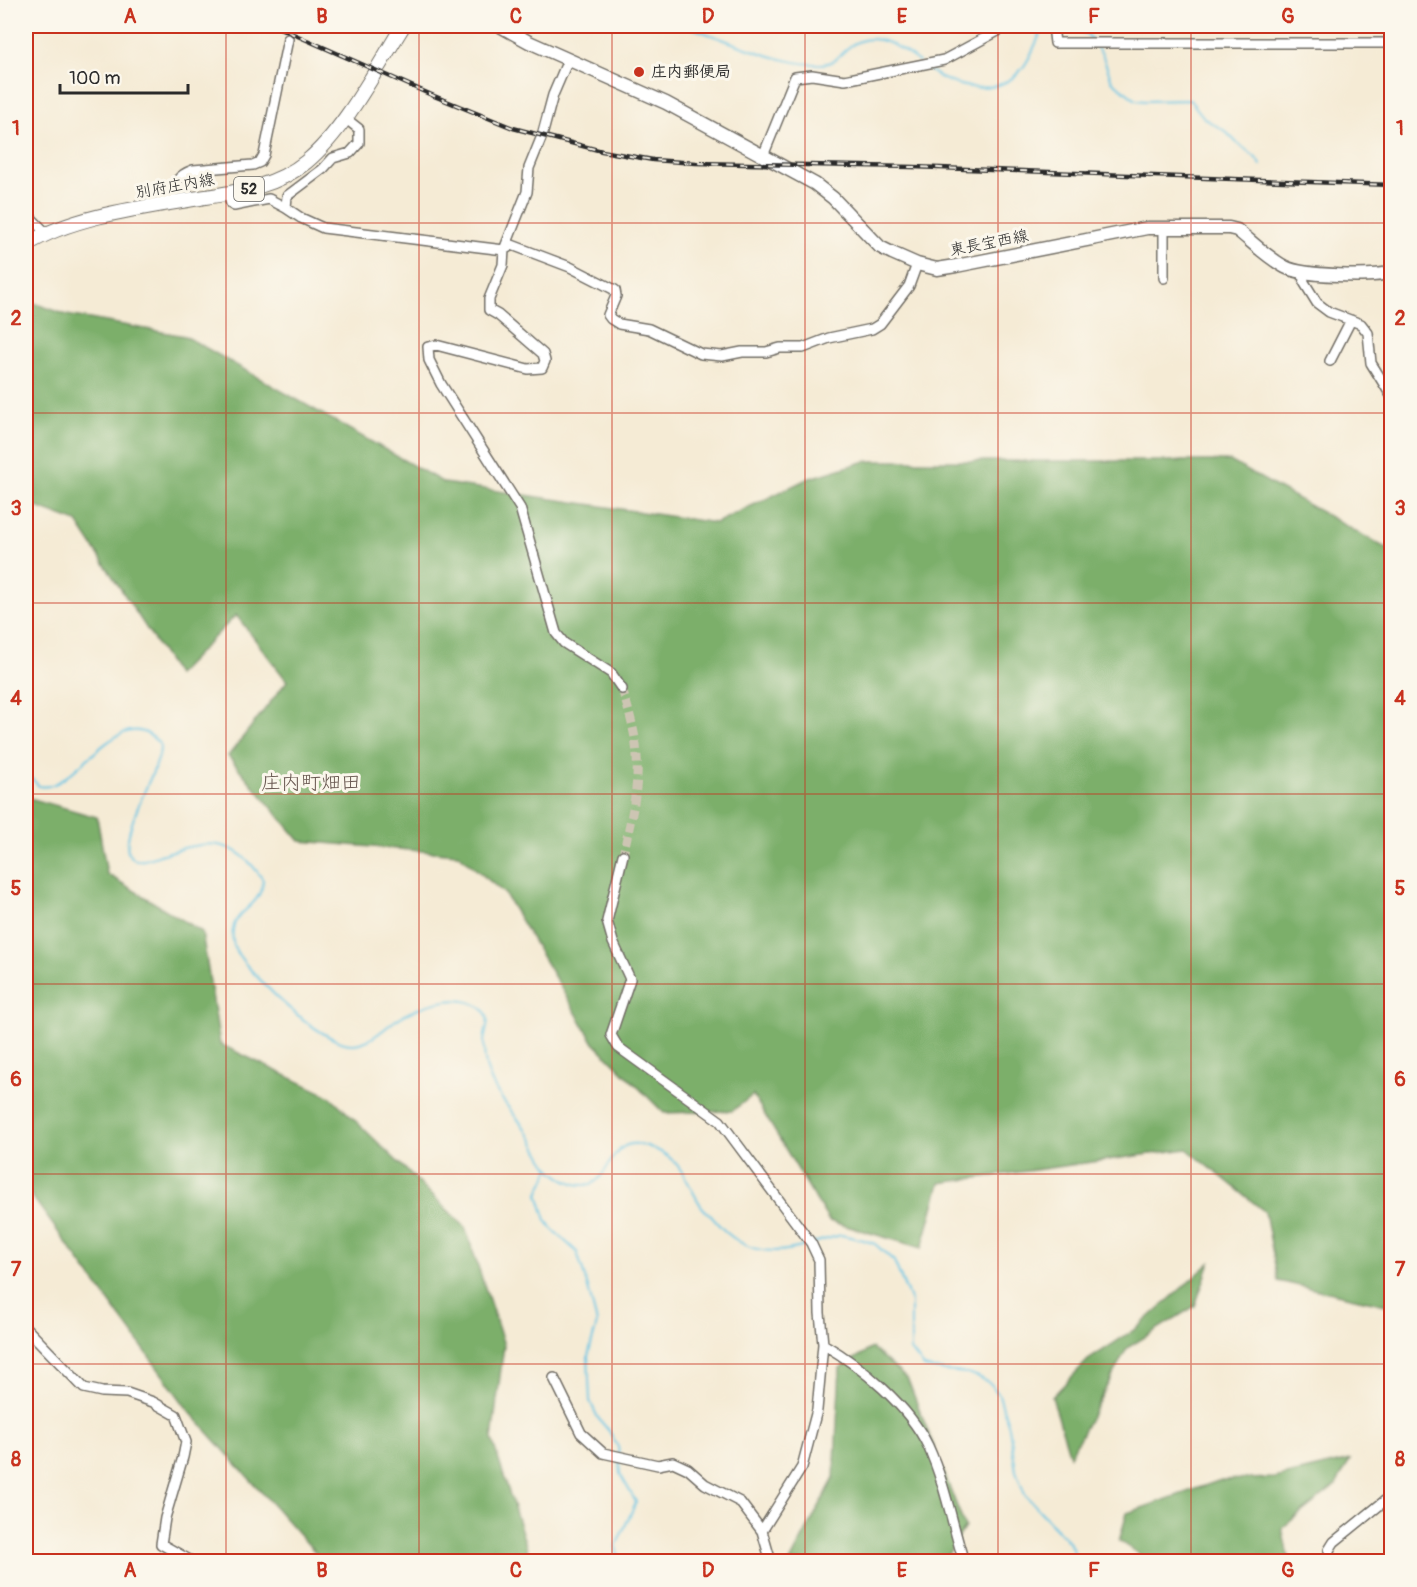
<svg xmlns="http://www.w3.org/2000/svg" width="1417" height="1587" font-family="Pangolin,'Klee One',sans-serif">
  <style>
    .forest { fill: #7baf6b; stroke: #536d4b; stroke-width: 1.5 }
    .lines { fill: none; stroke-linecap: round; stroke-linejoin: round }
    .stream { stroke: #65c4e4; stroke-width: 2 }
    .minor-tunnel { stroke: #cdc5b3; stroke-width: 9; stroke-dasharray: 9 4.5; stroke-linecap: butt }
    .minor-casing { stroke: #726e66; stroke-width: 12 }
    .secondary-casing { stroke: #726e66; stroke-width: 15 }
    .primary-casing { stroke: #726e66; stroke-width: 16 }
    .minor { stroke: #fff; stroke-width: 9 }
    .secondary { stroke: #fff; stroke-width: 12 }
    .primary { stroke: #fff; stroke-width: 14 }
    .rail-casing { stroke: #2b2b2b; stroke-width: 4.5 }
    .rail { stroke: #fbf7ec; stroke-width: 2; stroke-dasharray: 7; stroke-linecap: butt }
    .grid { fill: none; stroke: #c8321e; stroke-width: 1.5; stroke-opacity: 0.55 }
    .poi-dot { fill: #c8321e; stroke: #fbf7ec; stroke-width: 2 }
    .labels { text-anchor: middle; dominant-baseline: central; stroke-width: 6; stroke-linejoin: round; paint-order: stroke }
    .shield { fill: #fbf7ec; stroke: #696865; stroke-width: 1.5 }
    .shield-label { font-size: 15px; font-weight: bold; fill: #2b2b2b }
    .poi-label { font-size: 16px; font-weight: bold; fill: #2b2b2b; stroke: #fbf7ec; text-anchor: start }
    .street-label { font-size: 16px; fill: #2b2b2b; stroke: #fbf7ec }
    .quarter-label { font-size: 20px; fill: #695851; stroke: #fbf7ec }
    .neatline { fill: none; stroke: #c8321e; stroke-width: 2 }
    .grid-label { font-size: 20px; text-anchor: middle; font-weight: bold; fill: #c8321e }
  </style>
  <rect width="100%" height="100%" fill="#fbf7ec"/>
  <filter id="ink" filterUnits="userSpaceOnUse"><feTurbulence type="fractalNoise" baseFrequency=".0167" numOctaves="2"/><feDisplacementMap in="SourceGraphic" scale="12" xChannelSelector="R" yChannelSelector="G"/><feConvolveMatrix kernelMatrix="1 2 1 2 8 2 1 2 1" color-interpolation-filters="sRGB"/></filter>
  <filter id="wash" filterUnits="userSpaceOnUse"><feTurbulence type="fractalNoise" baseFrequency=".008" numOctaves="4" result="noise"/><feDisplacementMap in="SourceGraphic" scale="24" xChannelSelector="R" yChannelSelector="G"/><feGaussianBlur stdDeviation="1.35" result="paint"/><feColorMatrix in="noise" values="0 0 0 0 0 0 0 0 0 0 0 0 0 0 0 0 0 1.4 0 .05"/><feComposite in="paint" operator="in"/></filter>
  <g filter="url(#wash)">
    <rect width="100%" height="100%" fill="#f5ebd5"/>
    <path class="forest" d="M26,300L67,315L185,336L444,483L716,523L807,479L866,461H1230L1391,551V1306L1278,1281L1265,1212L1187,1149L940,1183L922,1248L829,1221L753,1095L732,1111L664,1113L594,1043L505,894L458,854L300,841L228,756L287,681L236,615L177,675L77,522L26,503Z
      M26,797L97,817L107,874L202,932L220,1044L331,1097L465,1227L504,1345L492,1439L531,1561H323L189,1411L26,1188Z
      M1210,1263L1195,1306L1127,1348L1070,1456L1052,1397L1088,1360L1137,1328Z
      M872,1348L908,1380L965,1527L944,1561L790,1562L834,1478L840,1368Z
      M1350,1460L1336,1485L1282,1528L1289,1561L1195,1562L1146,1559L1119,1541L1127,1513L1221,1480L1275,1478Z"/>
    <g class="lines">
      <path class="stream" d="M686,26C724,38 774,63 814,64C836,65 834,59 849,47C874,28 899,47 919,62
        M1065,26L1087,34L1092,41
        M1095,45L1102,54L1112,81L1136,100L1145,101L1190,100L1205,119L1225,131L1236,142L1255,157L1261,165
        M926,68C952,88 995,99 1021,70C1031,59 1036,41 1043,28L1049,26
        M26,769L28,775L39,786C74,795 121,694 160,745C160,749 160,754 158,759C154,775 114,846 132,858C138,863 147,859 154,857C202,842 232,831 263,880C261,912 228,908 233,941C234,956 258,977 268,988C284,1005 330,1046 354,1044C372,1042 382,1030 396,1020C417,1006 459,991 481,1008C493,1017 485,1030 484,1041C484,1047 484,1054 485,1060C490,1093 514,1111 531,1137C537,1147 541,1158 550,1168C557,1176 566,1181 576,1184C614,1194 604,1131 647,1146C683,1159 682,1175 700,1204C703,1209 708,1213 712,1217C739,1251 768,1258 808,1245
        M550,1168L538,1194L546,1220L552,1229L577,1252L587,1284L597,1323L588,1356L590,1401L598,1418L609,1431L618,1447L619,1454
        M813,1243L841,1235L864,1240L875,1244L894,1261L911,1302V1350L924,1367L944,1371L967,1373L979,1377L991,1384L999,1395L1009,1427L1016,1471L1025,1495L1069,1542L1078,1562
        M619,1460L620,1474L636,1502L616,1546L619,1562"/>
    </g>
  </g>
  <g filter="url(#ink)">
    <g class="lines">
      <path class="minor-tunnel" d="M622,689C629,711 636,734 637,757C639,790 630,823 623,855"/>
      <defs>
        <path id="minor" d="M1053,26L1055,43H1392
          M568,60L553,95L542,136L529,168L527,192L504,250L503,265L489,299V310L498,315L543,354L545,361L542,368L528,369L436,345L428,347L429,360L441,384L520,508L556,633L564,643L611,673L622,689
          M345,118L359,129V143L350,153L333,158L323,169L287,196L286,208L301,218L323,228L504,250L512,245L570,267L615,290L616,296L608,315L611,319L619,324L649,329L701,354L722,356L742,352H766L780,348H803L829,338L872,329L880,324L909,286L917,264
          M763,156L795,77L812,75L845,80L944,60L1007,26
          M228,194L231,204L234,206L269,199L286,208
          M168,203C175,185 174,177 193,170L253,165L260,162L264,155L288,39
          M26,215L29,216L46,233
          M1164,228V278
          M1303,272L1304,282L1317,303L1329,312L1361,324L1368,333L1371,363L1392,397
          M1330,361L1351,320
          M623,855L607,921L613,942L630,979L611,1035L618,1047L720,1121L811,1243L819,1260L820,1313L823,1344L817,1410L802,1467L762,1531
          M26,1328L84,1388L102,1392L127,1393L153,1402L176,1415L186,1442L183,1457L165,1518L161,1544L193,1562
          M823,1344C861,1366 909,1406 928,1446C945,1483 952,1524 964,1562
          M554,1378L581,1433L603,1453L658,1465L673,1462L688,1469L705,1484L740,1502L762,1531L771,1562
          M1330,1562L1329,1550L1334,1542L1392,1495"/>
        <path id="secondary" d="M500,26L529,42L666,103L815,184L833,198L880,247L892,253L917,264L937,269L956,266L1147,228H1229L1237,230C1252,242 1268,258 1285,267C1302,276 1373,278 1392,272"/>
        <path id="primary" d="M26,245C71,216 146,207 200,198C237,192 276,187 306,162C345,130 376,69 403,26"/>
      </defs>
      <use href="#minor" class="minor-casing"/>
      <use href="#secondary" class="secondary-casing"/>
      <use href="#primary" class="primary-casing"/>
      <use href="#minor" class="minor"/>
      <use href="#secondary" class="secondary"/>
      <use href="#primary" class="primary"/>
      <defs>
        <path id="rail" d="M275,26L434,96L513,128L602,151L653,160L696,163L913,167L1392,185"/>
      </defs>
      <use href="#rail" class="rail-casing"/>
      <use href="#rail" class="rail"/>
    </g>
  </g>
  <path class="grid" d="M226,26V1562M419,26V1562M612,26V1562M805,26V1562M998,26V1562M1191,26V1562M26,223H1392M26,413H1392M26,603H1392M26,794H1392M26,984H1392M26,1174H1392M26,1364H1392"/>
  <circle class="poi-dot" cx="639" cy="72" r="6"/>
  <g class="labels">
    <rect class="shield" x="234" y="177" width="30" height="24" rx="4.5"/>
    <g class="shield-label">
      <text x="249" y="189">52</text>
    </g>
    <g class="poi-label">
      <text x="651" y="72">庄内郵便局</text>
    </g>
    <g class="street-label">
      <text transform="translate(175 186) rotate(-10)">別府庄内線</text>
      <text transform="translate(989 243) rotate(-11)">東長宝西線</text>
    </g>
    <g class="quarter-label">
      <text x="311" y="782">庄内町畑田</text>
    </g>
  </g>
  <rect width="1417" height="1587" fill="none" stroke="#fbf7ec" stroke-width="66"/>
  <path d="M60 84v9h128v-9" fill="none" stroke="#2b2b2b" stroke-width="3"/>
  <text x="69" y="84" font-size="18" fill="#2b2b2b" stroke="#fbf7ec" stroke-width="4.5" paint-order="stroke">100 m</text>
  <rect x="33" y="33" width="1351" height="1521" class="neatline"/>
  <g class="grid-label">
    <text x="130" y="23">A</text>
    <text x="322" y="23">B</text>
    <text x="516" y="23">C</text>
    <text x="708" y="23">D</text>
    <text x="902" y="23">E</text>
    <text x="1094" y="23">F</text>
    <text x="1288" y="23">G</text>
    <text x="16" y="135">1</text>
    <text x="1400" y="135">1</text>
    <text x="16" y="325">2</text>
    <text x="1400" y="325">2</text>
    <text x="16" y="515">3</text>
    <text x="1400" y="515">3</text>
    <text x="16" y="705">4</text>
    <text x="1400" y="705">4</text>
    <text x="16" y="895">5</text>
    <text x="1400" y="895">5</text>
    <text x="16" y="1086">6</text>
    <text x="1400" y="1086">6</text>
    <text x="16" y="1276">7</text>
    <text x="1400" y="1276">7</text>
    <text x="16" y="1466">8</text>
    <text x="1400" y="1466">8</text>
    <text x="130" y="1577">A</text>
    <text x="322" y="1577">B</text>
    <text x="516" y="1577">C</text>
    <text x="708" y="1577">D</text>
    <text x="902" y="1577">E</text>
    <text x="1094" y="1577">F</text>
    <text x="1288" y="1577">G</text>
  </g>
</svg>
